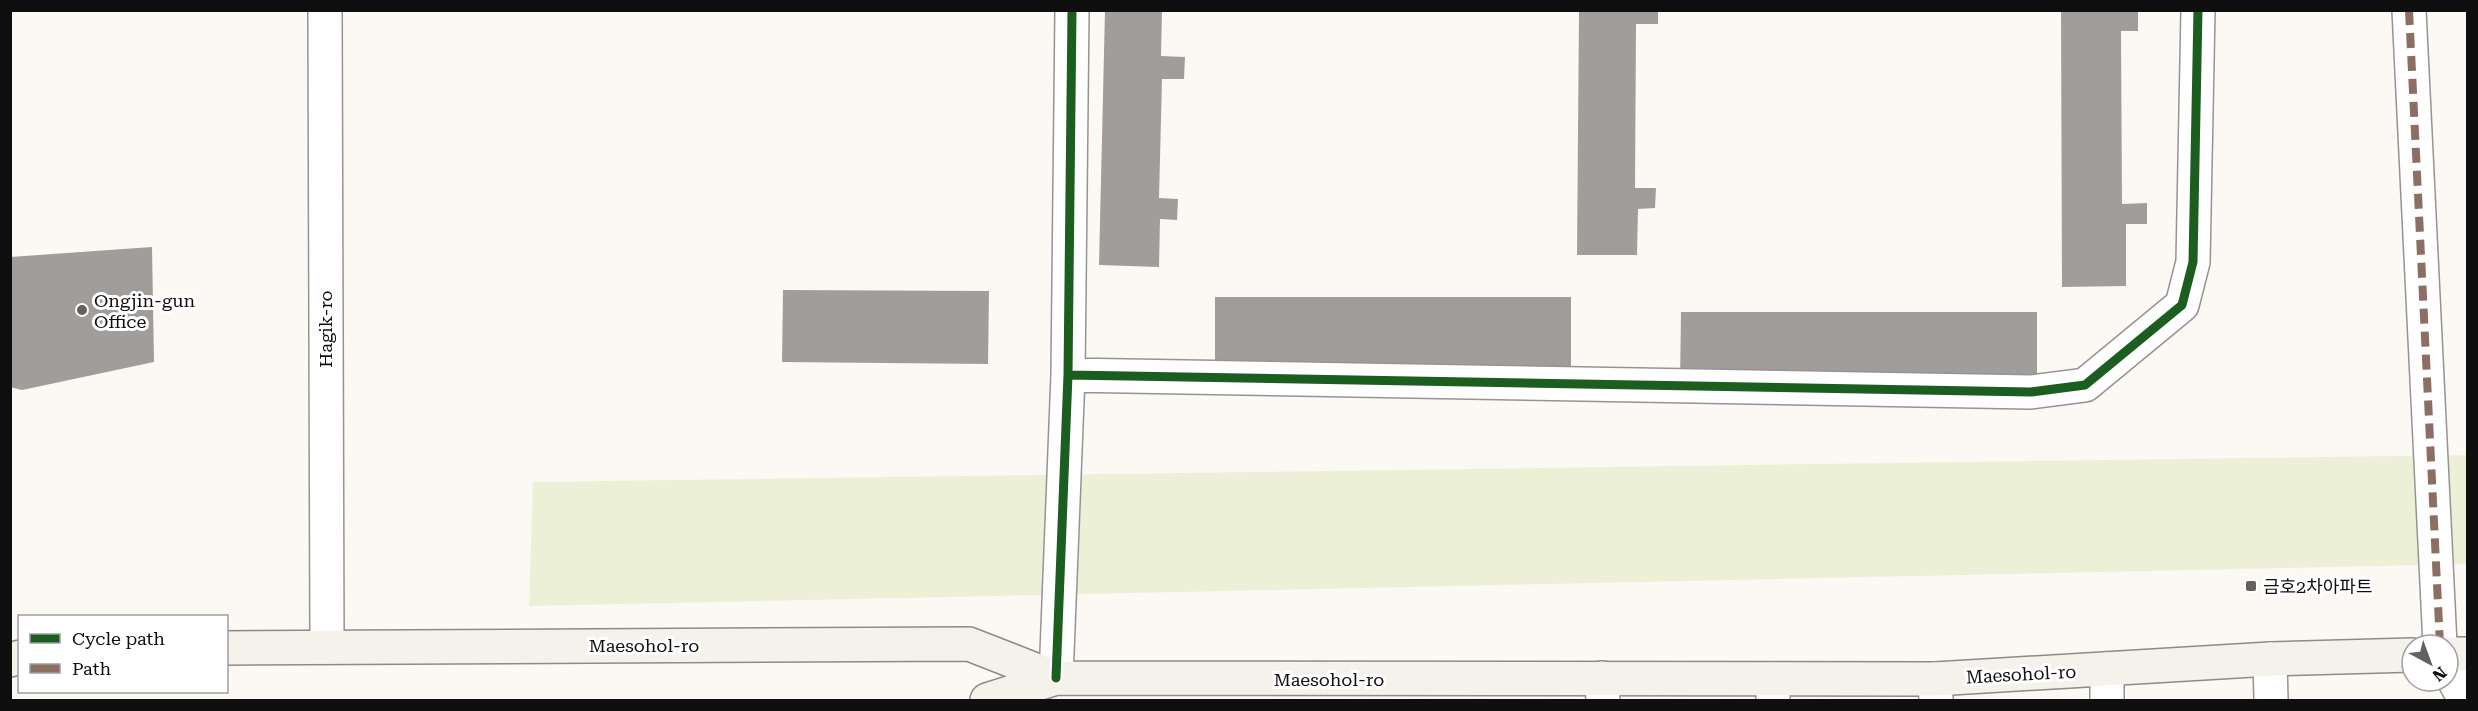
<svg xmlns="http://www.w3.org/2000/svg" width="2478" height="711" font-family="'Roboto Serif','Noto Sans KR',serif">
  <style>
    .green { fill: #ecf0d6 }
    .building { fill: #a09d9a }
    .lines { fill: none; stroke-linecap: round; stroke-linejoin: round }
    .minor-casing { stroke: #969493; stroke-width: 36 }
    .tertiary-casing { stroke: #969493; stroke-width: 36 }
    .secondary-casing { stroke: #8c8b89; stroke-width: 36 }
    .minor { stroke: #fffefe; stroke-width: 33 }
    .tertiary { stroke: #fffefe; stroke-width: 33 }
    .secondary { stroke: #f5f1eb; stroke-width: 33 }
    .quiet { stroke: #8d6e63; stroke-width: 8; stroke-dasharray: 15 8; stroke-linecap: butt }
    .cycleway-casing { stroke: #fff; stroke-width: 13 }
    .cycleway { stroke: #1b5e20; stroke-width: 9 }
    .poi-dot { fill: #626160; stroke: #fff; stroke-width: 2 }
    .labels { text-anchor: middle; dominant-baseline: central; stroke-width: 6; stroke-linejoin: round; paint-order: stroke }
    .poi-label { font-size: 18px; fill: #0f0f0f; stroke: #fff; text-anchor: start }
    .street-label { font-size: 18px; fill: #0f0f0f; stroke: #fff }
  </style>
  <rect width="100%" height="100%" fill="#fcf9f5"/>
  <path class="green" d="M2467,455V564L529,606L533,482Z"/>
  <path class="building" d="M1105,10H1162L1161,56L1185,57L1184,79H1162L1159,198L1178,199L1177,220L1160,219L1159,267L1099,265Z
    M1579,10H1658V24H1636L1635,188H1656L1655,208L1638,209L1637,255H1577Z
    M2061,10H2138V31H2121L2122,204L2147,203V224H2126V286L2062,287Z
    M152,247L154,362L22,390L10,387V257Z
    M783,290L989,291L988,364L782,362Z
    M1215,297H1571V369H1215Z
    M1681,312H2037V384H1680Z"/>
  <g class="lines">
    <defs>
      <path id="minor" d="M325,10L327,647
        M2409,10L2440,645
        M1068,375L2031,392L2085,385L2182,305L2193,262L2198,10
        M2270,659L2271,700
        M2107,669V700
        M1056,678L1068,375L1072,10
        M1602,678L1603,700
        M1773,679V700
        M1935,679L1936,700"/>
      <path id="tertiary" d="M2448,669L2465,700"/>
      <path id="secondary" d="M226,648L969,644L1056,678
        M2448,654H2468
        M10,660L20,657
        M987,700L1056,678L1935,679L2270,659L2412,655"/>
    </defs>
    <use href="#minor" class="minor-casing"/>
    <use href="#tertiary" class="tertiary-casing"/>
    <use href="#secondary" class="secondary-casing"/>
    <use href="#minor" class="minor"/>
    <use href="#tertiary" class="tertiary"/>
    <use href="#secondary" class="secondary"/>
    <path class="quiet" d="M2409,10L2440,645"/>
    <defs>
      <path id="cycleway" d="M1068,375L2031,392L2085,385L2182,305L2193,262L2198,10
        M1056,678L1068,375L1072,10"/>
    </defs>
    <use href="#cycleway" class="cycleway-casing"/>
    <use href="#cycleway" class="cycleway"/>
  </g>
  <g class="poi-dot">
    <circle cx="82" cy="310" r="6"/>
    <rect x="2245" y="580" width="12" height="12" rx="3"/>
  </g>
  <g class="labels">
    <g class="poi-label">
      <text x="94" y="300">Ongjin-gun<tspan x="94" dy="21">Office</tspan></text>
      <text x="2263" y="586">금호2차아파트</text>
    </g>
    <g class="street-label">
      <text transform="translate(325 329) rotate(-90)">Hagik-ro</text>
      <text x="644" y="645">Maesohol-ro</text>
      <text transform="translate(2021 674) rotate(-3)">Maesohol-ro</text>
      <text x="1329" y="679">Maesohol-ro</text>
    </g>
  </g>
  <rect width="2478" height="711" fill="none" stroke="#0f0f0f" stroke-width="24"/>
  <rect x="18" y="615" width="210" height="78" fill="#ffffff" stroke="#9f9f9f" stroke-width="1.5"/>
  <rect x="30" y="634" width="30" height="9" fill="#1b5e20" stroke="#9f9f9f" stroke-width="1.5"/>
  <text x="72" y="645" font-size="18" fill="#0f0f0f">Cycle path</text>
  <rect x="30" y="664" width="30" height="9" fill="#8d6e63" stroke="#9f9f9f" stroke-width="1.5"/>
  <text x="72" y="675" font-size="18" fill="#0f0f0f">Path</text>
  <g transform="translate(2430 663) rotate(139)"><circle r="28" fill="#ffffff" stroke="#9f9f9f" stroke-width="1.5"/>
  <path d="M0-4.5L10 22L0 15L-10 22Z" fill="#626160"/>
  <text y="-9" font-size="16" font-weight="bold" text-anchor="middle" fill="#0f0f0f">N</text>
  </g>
</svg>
